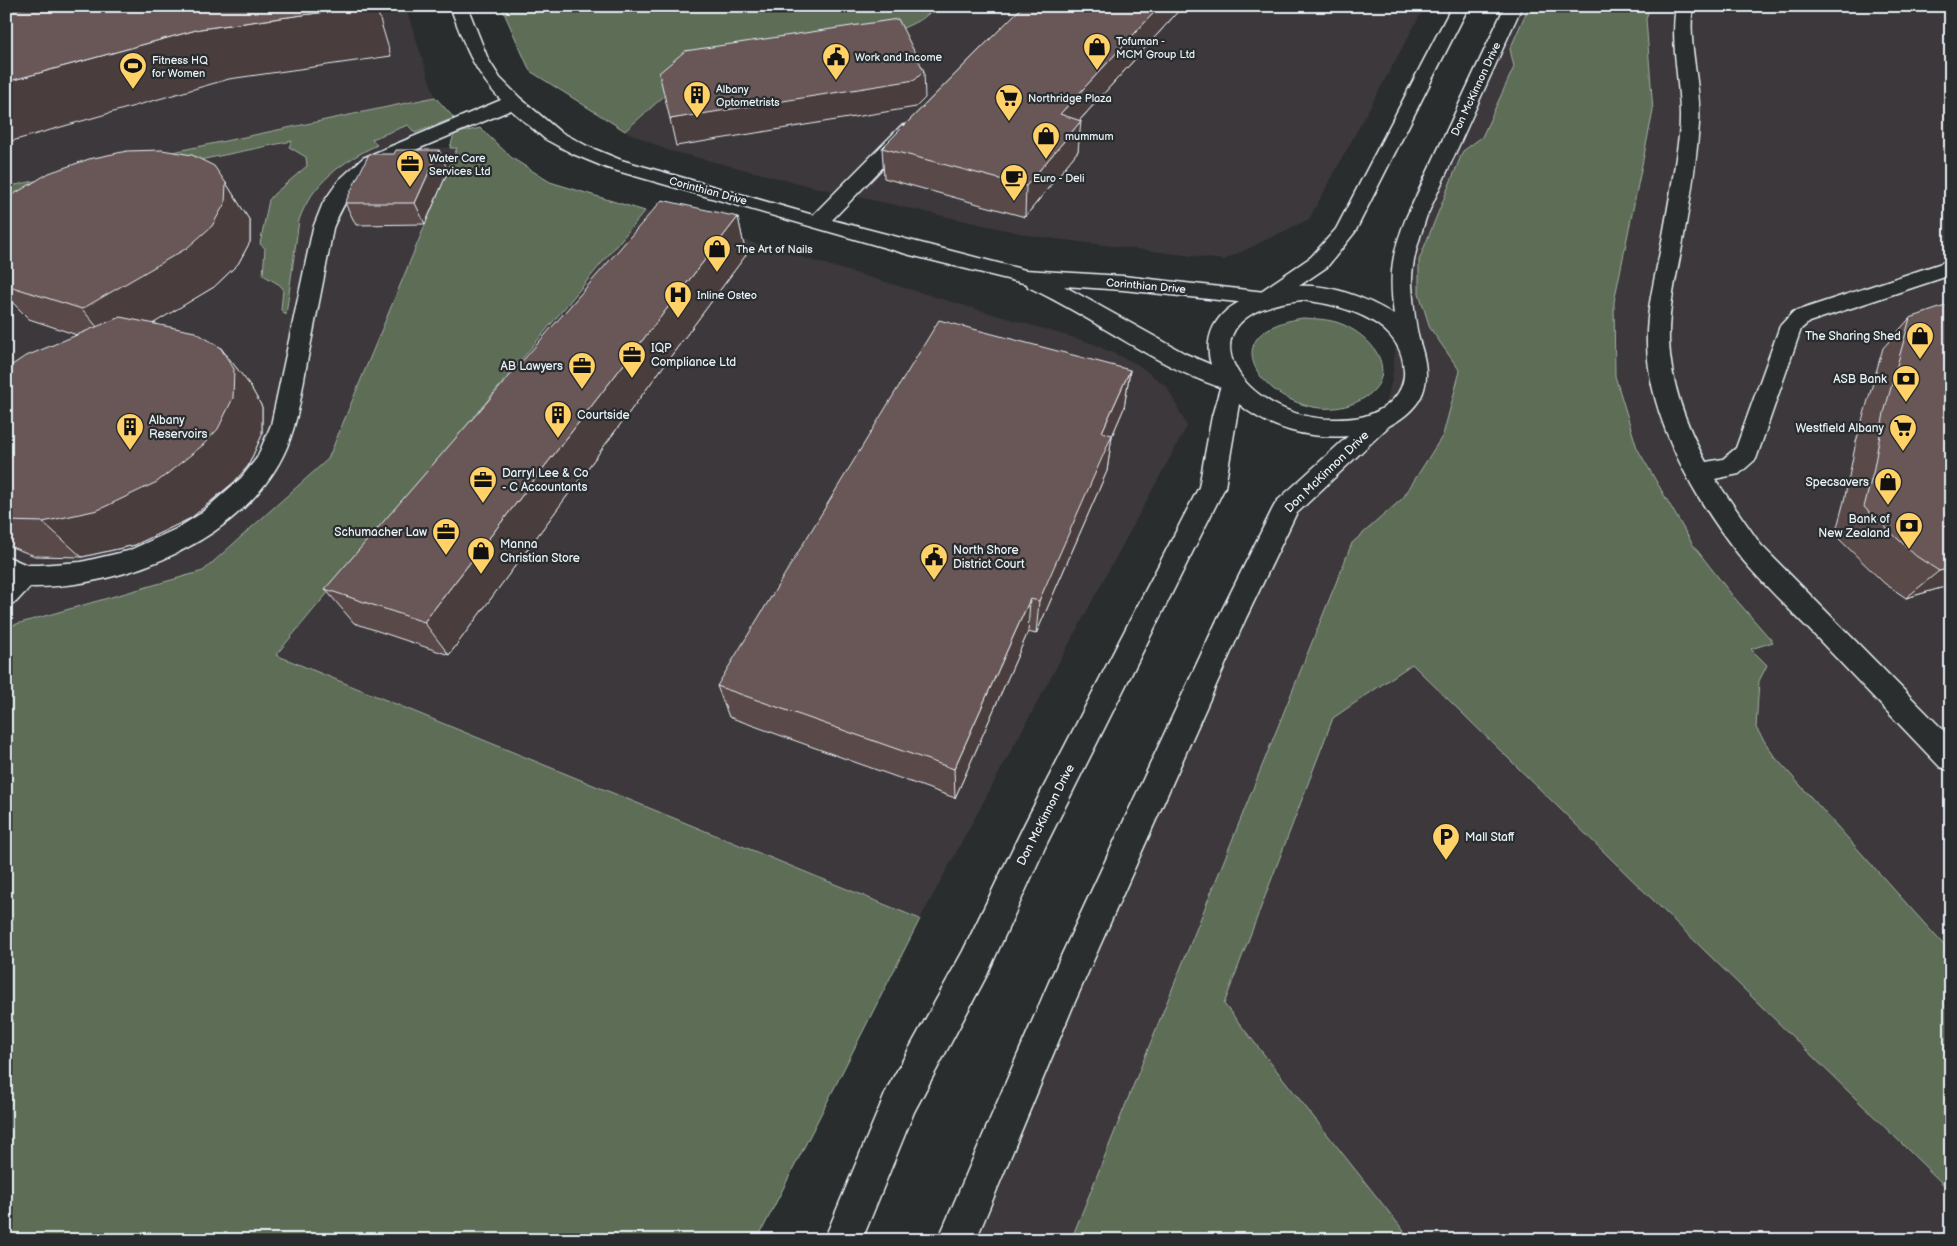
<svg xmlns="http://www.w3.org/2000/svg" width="1957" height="1246" font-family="'Balsamiq Sans',sans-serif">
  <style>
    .built { fill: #3d393a }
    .green { fill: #5d6d56; stroke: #a2afa7 }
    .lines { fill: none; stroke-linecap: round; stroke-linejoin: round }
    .minor-casing { stroke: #e8f1f8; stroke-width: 3 }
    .major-casing { stroke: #e8f1f8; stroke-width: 3 }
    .minor { fill: #2a2d2e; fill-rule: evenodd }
    .major { fill: #2a2d2e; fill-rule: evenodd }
    .wall { fill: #5a4a4a; stroke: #e8f1f8 }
    .shaded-wall { fill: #4a3c3c; stroke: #e8f1f8 }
    .building { fill: #695656; stroke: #e8f1f8 }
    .labels { text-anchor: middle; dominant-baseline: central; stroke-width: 4.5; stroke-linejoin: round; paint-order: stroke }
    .far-poi-label { font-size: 11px; fill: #e8f1f8; stroke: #2a2d2e; text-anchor: start }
    .far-street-label { font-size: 11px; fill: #e8f1f8; stroke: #2a2d2e }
    .poi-label { font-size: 12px; fill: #e8f1f8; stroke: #2a2d2e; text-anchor: end }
    .street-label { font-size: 12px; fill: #e8f1f8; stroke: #2a2d2e }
  </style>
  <rect width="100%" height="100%" fill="#2a2d2e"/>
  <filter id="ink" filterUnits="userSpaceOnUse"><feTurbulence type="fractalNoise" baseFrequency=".02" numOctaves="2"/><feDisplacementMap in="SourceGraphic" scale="10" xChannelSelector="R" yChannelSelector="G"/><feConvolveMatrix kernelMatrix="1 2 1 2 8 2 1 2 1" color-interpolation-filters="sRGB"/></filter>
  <g filter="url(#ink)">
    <path class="built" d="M6,6H405L435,97L6,187Z
      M938,6H1425L1309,219L1224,260L1033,236L814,187L667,150L625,131L691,72L922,19Z
      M1514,6H1951V1240H957L1286,508L1382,419L1392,380L1405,248Z
      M402,119L415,133L408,137L420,149L458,147L328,459L203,571L6,627V200Z
      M645,211L1091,343L1137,364L1167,387L1187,426L920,919L276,655Z"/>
    <path class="green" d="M501,6H938L922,19L883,38L691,72L625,131L530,71Z
      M1529,6H1650L1646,19L1653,111L1614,302L1615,376L1637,448L1693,545L1732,595L1773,642L1751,649L1767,665L1759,681L1756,728L1774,756L1951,953V1192L1412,664L1333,718L1224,1004L1411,1240H1071L1352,543L1403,498L1443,435L1460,371L1430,328L1419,293V260L1463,151L1482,137L1514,67L1510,49Z
      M435,97L454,118L415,133L408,125L372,139L377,145C343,161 312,183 299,220L286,315L281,310L283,289L280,285L263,275L265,248L260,244L269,200L274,194L307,166L306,157L289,147L292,141L6,200V187Z
      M480,128L512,158L550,182L645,211L276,655L920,919L757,1240H6V627L203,571L328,459L457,148H450L454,134Z
      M1303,318C1317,319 1331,319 1344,325C1385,344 1401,387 1349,405C1282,427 1195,334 1303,318Z"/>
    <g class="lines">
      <defs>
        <path id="minor" d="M450,6H467L488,59L500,78L520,98L559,131L587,146L621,160L813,215L901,126L908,124L915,126L918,130L915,134L832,220L1025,270L1123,276L1274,293L1277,298L1274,303L1266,305L1123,290L1064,286L1186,354L1240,377L1244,383L1240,389L1232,391C1159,370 1097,319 1028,287L1027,284L910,255L607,168L573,154L545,139L511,110L377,166C355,183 344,202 333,228C325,273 316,318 307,362C302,391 298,420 287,447C248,539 124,588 30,587L16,602L6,605V556L27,565H39L81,562L128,551L176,529L200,514L241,478L257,458L271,425L313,228L323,203L339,180L363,158L501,100C473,70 464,44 450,6Z
          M1676,6H1693C1687,46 1702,84 1699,124C1696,167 1689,209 1681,252C1675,282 1668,312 1669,342C1671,384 1686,425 1706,462L1723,459L1736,448L1780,326L1793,312L1951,260V275L1809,322L1801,329L1756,459L1739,474L1715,479L1761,545L1951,738V771L1940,767C1901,726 1862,685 1823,644C1797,616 1767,589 1742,559C1696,502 1648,418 1647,343C1646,312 1654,282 1660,252C1667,214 1674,175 1679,136C1684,93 1669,50 1676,6Z"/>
        <path id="major" d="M1452,6H1469L1355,232L1327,267L1299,286C1330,284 1368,298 1394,315C1389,274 1391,256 1406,218L1505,6H1522L1426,218C1419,240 1411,262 1412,285C1413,301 1416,332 1421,346C1433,384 1424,407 1389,426L1296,514L1246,618L1074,1004L976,1240H938L1049,982L1218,618L1273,508L1277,501L1348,436C1309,439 1269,429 1239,404L1225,487L1047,843L987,975L914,1112L862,1240H824L888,1087L963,951L1025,823L1199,487L1212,416L1221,385C1200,354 1205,319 1241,301C1249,297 1260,296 1264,289L1311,257L1336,229ZM1302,300C1344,305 1407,322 1404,376C1402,395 1388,407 1371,414C1361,418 1348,419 1338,419C1241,422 1171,313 1302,300Z"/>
      </defs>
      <use href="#minor" class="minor-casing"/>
      <use href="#major" class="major-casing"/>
      <use href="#minor" class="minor"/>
      <use href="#major" class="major"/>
    </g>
    <path class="wall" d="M1023,6H1183L1080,120L1078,151L1025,217L884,178L882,148Z
      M448,171L425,224L356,225L345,203Z
      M226,183L250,221V242L238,264L214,287L153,323L220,347L249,384L262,407V435L248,466L234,482L191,518L135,545L82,557L35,556L6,545V369L77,335L29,319L6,296V200Z
      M738,217L746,255L449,655L354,623L325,589Z
      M1910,318L1951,585L1906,598L1884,583L1835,535L1844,501L1856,442L1883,348Z
      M1130,370L1124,408L1112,436L1107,471L1036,634L1028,632L955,798L729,717L717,686Z"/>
    <path class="shaded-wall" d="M369,6H376L391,56L229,79L12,141L6,134V82L200,29Z
      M1160,6H1183L1058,144L1060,114Z
      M924,71L925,98L916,107L676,146L670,119Z
      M1081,121L1078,151L1025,217L1026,186Z
      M439,150L448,171L425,224L415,203Z
      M226,183L250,221V242L238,264L214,287L114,347L82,309Z
      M738,217L746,255L449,655L424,622Z
      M220,347L249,384L262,407V435L248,466L234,482L191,518L135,545L82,557L43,522Z
      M1130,370L1124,408L1112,436L1107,471L1036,634L1039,601L1102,432Z
      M1951,568V585L1906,598L1939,571Z
      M1030,599L1028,632L955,798L954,769Z"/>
    <path class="building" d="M33,6H369L200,29L6,82V12Z
      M1023,6H1160L1060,114L1081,121L1026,186L882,148Z
      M898,19L924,71L915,80L670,119L659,73L685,51Z
      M162,150L192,155L214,166L226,183L225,203L212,226L187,248L82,309L6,285V200L14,194L49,173L89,159L127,151Z
      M396,150H439L415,203H345L369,154H394Z
      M662,200L738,217L424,622L325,589Z
      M1951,304V568L1939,571L1916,556L1864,507L1873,473L1884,413L1910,318Z
      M120,317L195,332L220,347L234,369L233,398L218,429L203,445L157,482L98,510L43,522L6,521V369L24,357Z
      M939,320L1130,370L1102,432L1112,435L1039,601L1030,599L954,769L717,686Z"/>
  </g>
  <defs>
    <symbol id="shop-pin" viewBox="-11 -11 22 30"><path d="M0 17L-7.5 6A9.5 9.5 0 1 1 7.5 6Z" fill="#ffd166" stroke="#2a2d2e"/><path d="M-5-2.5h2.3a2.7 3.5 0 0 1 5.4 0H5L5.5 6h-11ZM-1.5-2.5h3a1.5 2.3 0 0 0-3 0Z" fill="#111"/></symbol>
    <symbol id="civic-pin" viewBox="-11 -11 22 30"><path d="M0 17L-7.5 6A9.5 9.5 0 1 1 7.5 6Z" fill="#ffd166" stroke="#2a2d2e"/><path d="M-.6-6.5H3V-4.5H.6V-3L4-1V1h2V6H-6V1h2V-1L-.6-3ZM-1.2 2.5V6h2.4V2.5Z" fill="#111"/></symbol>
    <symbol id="stadium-pin" viewBox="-11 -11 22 30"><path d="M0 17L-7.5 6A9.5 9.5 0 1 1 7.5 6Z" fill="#ffd166" stroke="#2a2d2e"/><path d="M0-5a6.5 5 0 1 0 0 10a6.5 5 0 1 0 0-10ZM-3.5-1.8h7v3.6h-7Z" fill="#111"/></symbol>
    <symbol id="building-pin" viewBox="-11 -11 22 30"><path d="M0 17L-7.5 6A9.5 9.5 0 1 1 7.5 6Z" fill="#ffd166" stroke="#2a2d2e"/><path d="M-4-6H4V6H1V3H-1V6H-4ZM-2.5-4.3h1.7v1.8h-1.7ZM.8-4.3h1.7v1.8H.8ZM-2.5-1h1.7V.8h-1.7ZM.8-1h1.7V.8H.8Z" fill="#111"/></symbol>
    <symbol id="supermarket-pin" viewBox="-11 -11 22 30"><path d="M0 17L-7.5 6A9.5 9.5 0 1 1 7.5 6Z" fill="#ffd166" stroke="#2a2d2e"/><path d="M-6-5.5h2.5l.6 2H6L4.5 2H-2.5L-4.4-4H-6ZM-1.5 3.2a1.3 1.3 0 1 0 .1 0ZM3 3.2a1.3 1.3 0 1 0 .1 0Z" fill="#111"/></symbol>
    <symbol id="office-pin" viewBox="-11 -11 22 30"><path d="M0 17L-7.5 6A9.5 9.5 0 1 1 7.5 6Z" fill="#ffd166" stroke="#2a2d2e"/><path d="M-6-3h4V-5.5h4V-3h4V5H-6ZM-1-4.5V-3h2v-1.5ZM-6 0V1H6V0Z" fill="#111"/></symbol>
    <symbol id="cafe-pin" viewBox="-11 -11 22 30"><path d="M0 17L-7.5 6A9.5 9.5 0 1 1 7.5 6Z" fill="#ffd166" stroke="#2a2d2e"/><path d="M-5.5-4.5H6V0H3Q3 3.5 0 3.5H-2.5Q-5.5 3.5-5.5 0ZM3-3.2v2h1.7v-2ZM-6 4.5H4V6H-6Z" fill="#111"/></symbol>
    <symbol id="hospital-pin" viewBox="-11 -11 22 30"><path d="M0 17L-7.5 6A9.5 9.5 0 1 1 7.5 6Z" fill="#ffd166" stroke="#2a2d2e"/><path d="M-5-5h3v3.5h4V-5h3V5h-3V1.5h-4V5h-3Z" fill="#111"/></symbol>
    <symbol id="bank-pin" viewBox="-11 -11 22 30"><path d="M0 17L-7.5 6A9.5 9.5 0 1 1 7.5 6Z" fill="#ffd166" stroke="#2a2d2e"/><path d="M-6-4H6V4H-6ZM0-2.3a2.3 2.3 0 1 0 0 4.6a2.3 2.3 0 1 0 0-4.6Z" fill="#111"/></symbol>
    <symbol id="parking-pin" viewBox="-11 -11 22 30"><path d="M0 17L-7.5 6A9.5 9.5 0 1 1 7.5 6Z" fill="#ffd166" stroke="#2a2d2e"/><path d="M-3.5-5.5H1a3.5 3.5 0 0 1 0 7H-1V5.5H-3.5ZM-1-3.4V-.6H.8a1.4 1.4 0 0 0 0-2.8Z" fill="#111"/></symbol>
  </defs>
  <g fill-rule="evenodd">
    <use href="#shop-pin" x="1081" y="31" width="32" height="43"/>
    <use href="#civic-pin" x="820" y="41" width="32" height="43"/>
    <use href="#stadium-pin" x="117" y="50" width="32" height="43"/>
    <use href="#building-pin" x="681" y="79" width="32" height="43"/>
    <use href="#supermarket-pin" x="993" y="82" width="32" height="43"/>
    <use href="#shop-pin" x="1030" y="120" width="32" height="43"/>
    <use href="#office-pin" x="394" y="148" width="32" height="43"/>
    <use href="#cafe-pin" x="998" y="162" width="32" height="43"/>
    <use href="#shop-pin" x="701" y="233" width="32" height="43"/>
    <use href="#hospital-pin" x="662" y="279" width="32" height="43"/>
    <use href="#shop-pin" x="1904" y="320" width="32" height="43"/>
    <use href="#office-pin" x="616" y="339" width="32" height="43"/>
    <use href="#office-pin" x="566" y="350" width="32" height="43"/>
    <use href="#bank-pin" x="1890" y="363" width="32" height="43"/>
    <use href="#building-pin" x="542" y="399" width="32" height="43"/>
    <use href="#building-pin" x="114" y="411" width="32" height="43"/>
    <use href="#supermarket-pin" x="1887" y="412" width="32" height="43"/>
    <use href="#office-pin" x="467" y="464" width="32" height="43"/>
    <use href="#shop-pin" x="1872" y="466" width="32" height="43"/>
    <use href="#bank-pin" x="1893" y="510" width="32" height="43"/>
    <use href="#office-pin" x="430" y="516" width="32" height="43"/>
    <use href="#shop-pin" x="465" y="535" width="32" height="43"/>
    <use href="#civic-pin" x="918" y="541" width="32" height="43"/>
    <use href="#parking-pin" x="1430" y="821" width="32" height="43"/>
  </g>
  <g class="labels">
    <g class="far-poi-label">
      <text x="1116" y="41">Tofuman -<tspan x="1116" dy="13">MCM Group Ltd</tspan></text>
      <text x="855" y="57">Work and Income</text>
      <text x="152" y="60">Fitness HQ<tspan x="152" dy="13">for Women</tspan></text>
      <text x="716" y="89">Albany<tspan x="716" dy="13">Optometrists</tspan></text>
      <text x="1028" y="98">Northridge Plaza</text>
      <text x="1065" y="136">mummum</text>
      <text x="429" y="158">Water Care<tspan x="429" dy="13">Services Ltd</tspan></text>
      <text x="1033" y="178">Euro - Deli</text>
      <text x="736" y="249">The Art of Nails</text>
      <text x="697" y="295">Inline Osteo</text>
    </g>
    <g class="far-street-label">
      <text transform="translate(1476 89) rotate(-65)">Don McKinnon Drive</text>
      <text transform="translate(708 191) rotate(15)">Corinthian Drive</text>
      <text transform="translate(1146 286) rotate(5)">Corinthian Drive</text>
    </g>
    <g class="poi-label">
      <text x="1901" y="336">The Sharing Shed</text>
      <text x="651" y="348" text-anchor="start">IQP<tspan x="651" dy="14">Compliance Ltd</tspan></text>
      <text x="563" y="366">AB Lawyers</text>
      <text x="1887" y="379">ASB Bank</text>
      <text x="577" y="415" text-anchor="start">Courtside</text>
      <text x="149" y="420" text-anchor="start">Albany<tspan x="149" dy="14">Reservoirs</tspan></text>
      <text x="1884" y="428">Westfield Albany</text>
      <text x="502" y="473" text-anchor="start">Darryl Lee &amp; Co<tspan x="502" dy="14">- C Accountants</tspan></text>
      <text x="1869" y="482">Specsavers</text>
      <text x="1890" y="519">Bank of<tspan x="1890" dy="14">New Zealand</tspan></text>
      <text x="427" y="532">Schumacher Law</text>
      <text x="500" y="544" text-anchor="start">Manna<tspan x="500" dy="14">Christian Store</tspan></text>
      <text x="953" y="550" text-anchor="start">North Shore<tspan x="953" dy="14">District Court</tspan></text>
      <text x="1465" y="837" text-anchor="start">Mall Staff</text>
    </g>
    <g class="street-label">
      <text transform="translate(1327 472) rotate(-44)">Don McKinnon Drive</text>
      <text transform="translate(1046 815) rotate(-63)">Don McKinnon Drive</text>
    </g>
  </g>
  <rect width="1957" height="1246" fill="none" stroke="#2a2d2e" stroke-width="25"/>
  <rect x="12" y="12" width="1932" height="1221" fill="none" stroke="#e8f1f8" stroke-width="2" filter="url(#ink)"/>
</svg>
